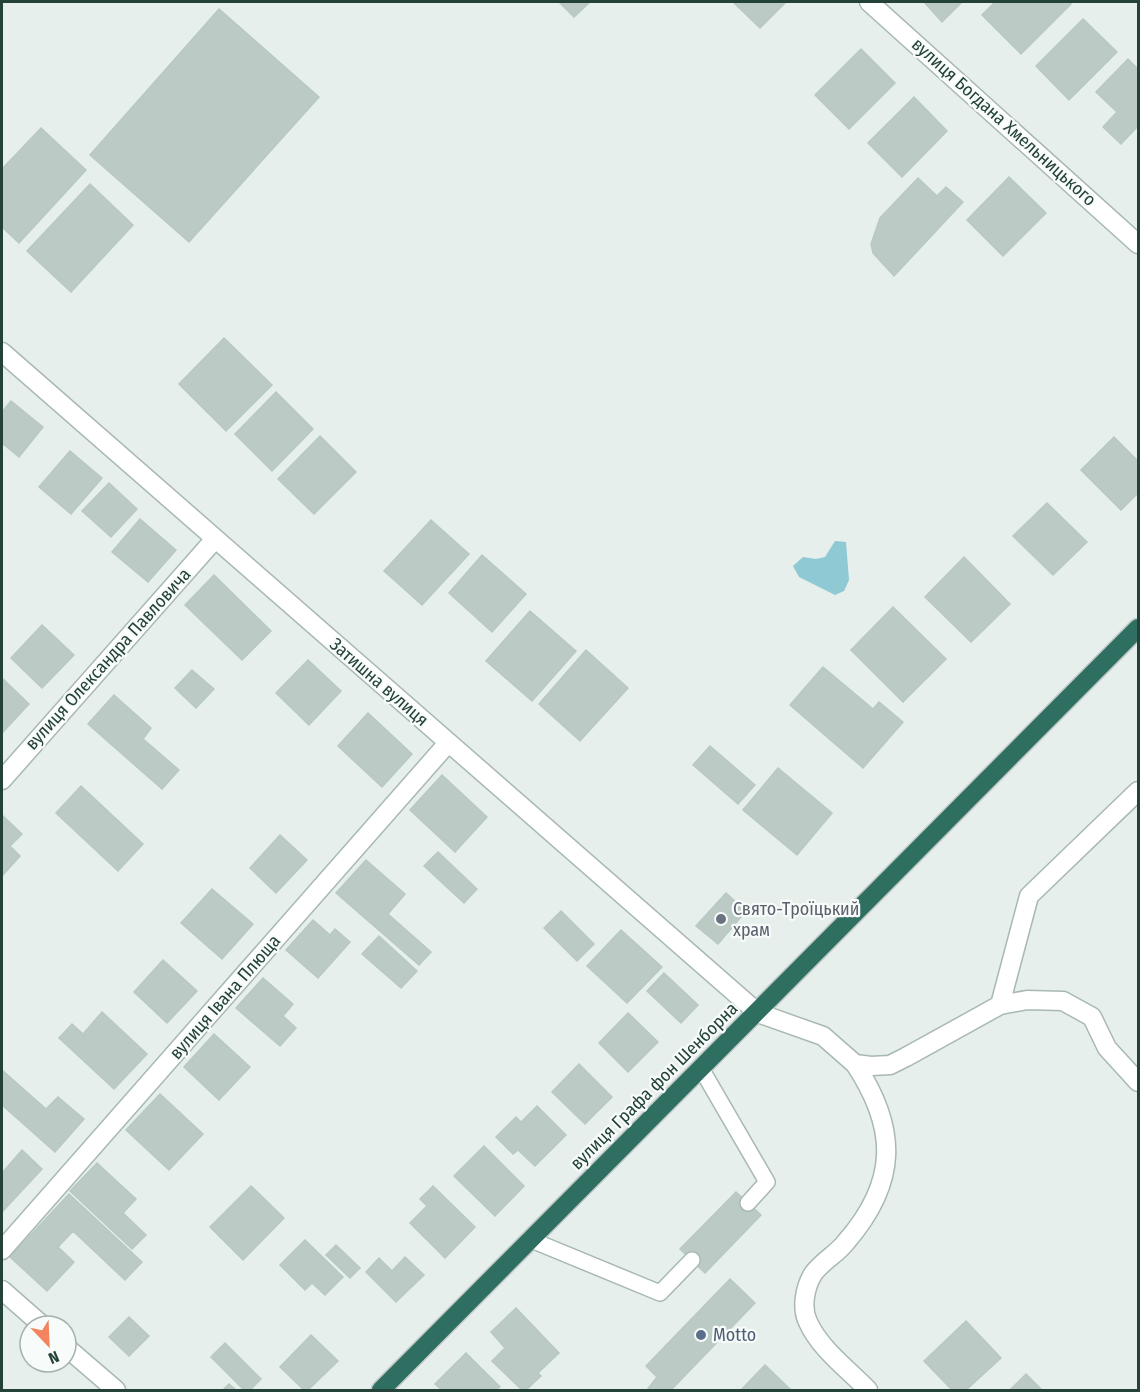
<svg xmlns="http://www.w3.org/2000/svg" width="1140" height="1392" font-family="'Fira Sans Condensed',sans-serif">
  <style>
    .water { fill: #8ec9d4 }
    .building { fill: #bbcac4; stroke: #b8c9c2; stroke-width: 1.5 }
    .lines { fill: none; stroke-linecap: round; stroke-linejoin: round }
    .lane-casing { stroke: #a8b8b2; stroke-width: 18 }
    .street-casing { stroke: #a8b8b2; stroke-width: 21 }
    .highway-casing { stroke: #c2cac8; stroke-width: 21 }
    .lane { stroke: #fff; stroke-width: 15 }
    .street { stroke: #fff; stroke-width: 18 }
    .highway { stroke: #2f6f62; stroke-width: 18 }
    .worship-dot { fill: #6b7280; stroke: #f7fbf9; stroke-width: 2 }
    .service-dot { fill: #5c6f8a; stroke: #f7fbf9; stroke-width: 2 }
    .labels { text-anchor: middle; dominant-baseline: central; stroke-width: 4.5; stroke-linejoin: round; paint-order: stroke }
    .street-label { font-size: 18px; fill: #24423a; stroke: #f7fbf9 }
    .worship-label { font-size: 18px; fill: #5b616d; stroke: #f7fbf9; text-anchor: start }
    .service-label { font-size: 18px; fill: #4e5e75; stroke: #f7fbf9; text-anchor: start }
  </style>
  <rect width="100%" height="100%" fill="#e6efeb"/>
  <path class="water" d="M835,541L846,542L849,580L844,591L835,595L799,577L793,566L803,557L816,559L825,557Z"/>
  <path class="building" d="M559,2H590L574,17Z
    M733,2H786L760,28Z
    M924,2H962L942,22Z
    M995,2H1069L1071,4L1021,54L982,15Z
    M219,9L319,97L189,242L90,155Z
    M1083,19L1117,52L1069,100L1036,66Z
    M861,49L895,83L849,129L815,95Z
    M1128,59L1138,69V126L1121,144L1103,127L1117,112L1096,92Z
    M914,97L947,131L902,177L868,143Z
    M41,128L86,170L19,243L2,227V169Z
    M1009,177L1046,213L1003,256L967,220Z
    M918,178L937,196L946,187L963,202L894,276L873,253L871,244L880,218Z
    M90,184L133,225L71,292L27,251Z
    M224,338L272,385L226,431L179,384Z
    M276,392L313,429L272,471L235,434Z
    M11,401L43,427L19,457L2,443V412Z
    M320,436L356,472L314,514L278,479Z
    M1114,437L1138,461V493L1121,510L1081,470Z
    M70,451L102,478L71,514L39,487Z
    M109,483L137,509L111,537L82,511Z
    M1047,503L1087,542L1053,575L1013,536Z
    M140,519L176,550L148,582L112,552Z
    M431,520L469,554L422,605L384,571Z
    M482,555L526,594L492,632L449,593Z
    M964,557L1010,604L971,642L925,597Z
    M214,575L271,631L242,660L185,605Z
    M893,607L946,659L903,702L851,650Z
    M530,611L576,651L532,701L486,661Z
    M42,625L74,655L42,688L11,658Z
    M586,650L628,688L580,741L539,704Z
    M308,660L341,691L309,725L276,693Z
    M823,667L873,709L879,702L903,722L863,768L790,705Z
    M192,670L214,689L196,708L175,688Z
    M2,678L29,704L2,733Z
    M114,695L151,728L143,739L179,770L162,789L88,724Z
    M368,713L412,754L382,787L338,746Z
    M710,746L755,785L738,804L693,765Z
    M778,768L832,813L797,855L743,810Z
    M442,775L487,817L455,852L410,810Z
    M81,786L143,844L118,871L56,813Z
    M3,816L22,834L10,846L20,856L2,876Z
    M280,835L307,860L276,893L250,868Z
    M438,852L477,889L464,903L424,866Z
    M366,860L405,894L388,914L431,952L419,965L336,893Z
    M212,889L253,924L222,959L181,923Z
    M726,893L746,911L718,944L696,926Z
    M561,911L594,944L577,961L544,928Z
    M313,920L330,935L335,929L350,942L318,978L286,950Z
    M621,930L662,967L627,1003L587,966Z
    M379,936L417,971L401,988L362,954Z
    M163,960L197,991L167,1023L134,992Z
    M664,973L698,1005L681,1023L647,991Z
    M263,978L293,1004L283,1016L296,1028L280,1046L236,1008Z
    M102,1012L147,1054L114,1089L59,1038L72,1024L83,1034Z
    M628,1013L658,1042L628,1072L599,1043Z
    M214,1034L250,1067L219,1100L184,1067Z
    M579,1064L612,1097L585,1124L552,1092Z
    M2,1070L46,1109L58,1097L84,1119L55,1152L2,1105Z
    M160,1094L203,1134L169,1170L126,1130Z
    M537,1106L566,1135L535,1166L518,1150L513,1154L496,1137L516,1117L521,1122Z
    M484,1146L524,1186L495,1216L454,1176Z
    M22,1150L42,1169L2,1212V1173Z
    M97,1163L136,1199L123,1213L146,1235L132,1249L70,1191Z
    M251,1186L284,1218L243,1260L210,1227Z
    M433,1186L475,1227L445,1258L410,1223L427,1206L420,1199Z
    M736,1192L761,1215L705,1273L680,1249Z
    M69,1194L142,1262L125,1280L73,1231L58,1247L74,1262L47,1291L10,1257Z
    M305,1240L343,1277L325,1295L312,1283L305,1290L280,1265Z
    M336,1245L360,1268L350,1278L326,1255Z
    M405,1257L424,1275L396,1302L366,1272L379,1258L392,1271Z
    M730,1279L755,1303L671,1390H647L657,1377L646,1366Z
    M516,1308L559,1353L538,1373L541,1376L526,1390H522L492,1361L505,1348L491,1332Z
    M129,1317L149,1336L129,1356L109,1337Z
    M966,1321L1001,1358L966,1390H952L924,1361Z
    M311,1335L338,1361L308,1390H304L280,1367Z
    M225,1343L261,1379L250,1390H244L211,1357Z
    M466,1353L500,1387L496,1390H442L435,1384Z
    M765,1365L791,1390H741Z
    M1026,1374L1042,1390H1010Z
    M229,1384L236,1390H223Z"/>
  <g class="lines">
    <defs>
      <path id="lane" d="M702,1070L767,1182L748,1203
        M529,1239L660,1293L692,1260"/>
      <path id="street" d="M869,2L1138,244
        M2,352L758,1013L823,1036L855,1064L871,1066L890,1065L906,1057L1000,1005L1027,1000L1063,1001L1092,1017L1107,1048L1138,1082
        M2,780L215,539
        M1000,1005L1029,896L1138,791
        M855,1064C898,1129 898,1182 846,1242C837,1254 821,1262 813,1274C805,1287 801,1308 808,1322C820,1349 849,1370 868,1390
        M2,1250L448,743
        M2,1290L43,1326
        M66,1347L116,1390"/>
      <path id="highway" d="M381,1390L1138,628"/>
    </defs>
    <use href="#lane" class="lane-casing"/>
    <use href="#street" class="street-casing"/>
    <use href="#highway" class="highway-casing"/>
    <use href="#lane" class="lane"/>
    <use href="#street" class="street"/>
    <use href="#highway" class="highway"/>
  </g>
  <circle class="worship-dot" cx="721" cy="919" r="6"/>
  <circle class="service-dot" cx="701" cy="1335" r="6"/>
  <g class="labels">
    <g class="street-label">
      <text transform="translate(1004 122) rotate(42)">вулиця Богдана Хмельницького</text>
      <text transform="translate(108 659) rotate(-48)">вулиця Олександра Павловича</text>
      <text transform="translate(379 682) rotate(41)">Затишна вулиця</text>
      <text transform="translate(225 997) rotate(-49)">вулиця Івана Плюща</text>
      <text transform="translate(654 1086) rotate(-45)">вулиця Графа фон Шенборна</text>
    </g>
    <g class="worship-label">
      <text x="733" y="909">Свято-Троїцький<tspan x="733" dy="21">храм</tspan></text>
    </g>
    <g class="service-label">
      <text x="713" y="1335">Motto</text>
    </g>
  </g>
  <rect width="1140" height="1392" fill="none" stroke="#24423a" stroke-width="6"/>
  <g transform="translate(48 1344) rotate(157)"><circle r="28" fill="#f7fbf9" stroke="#a3b1ad" stroke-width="1.5"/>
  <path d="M0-4.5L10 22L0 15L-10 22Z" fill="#f4845f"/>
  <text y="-9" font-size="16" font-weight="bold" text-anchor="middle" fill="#24423a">N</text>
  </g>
</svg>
